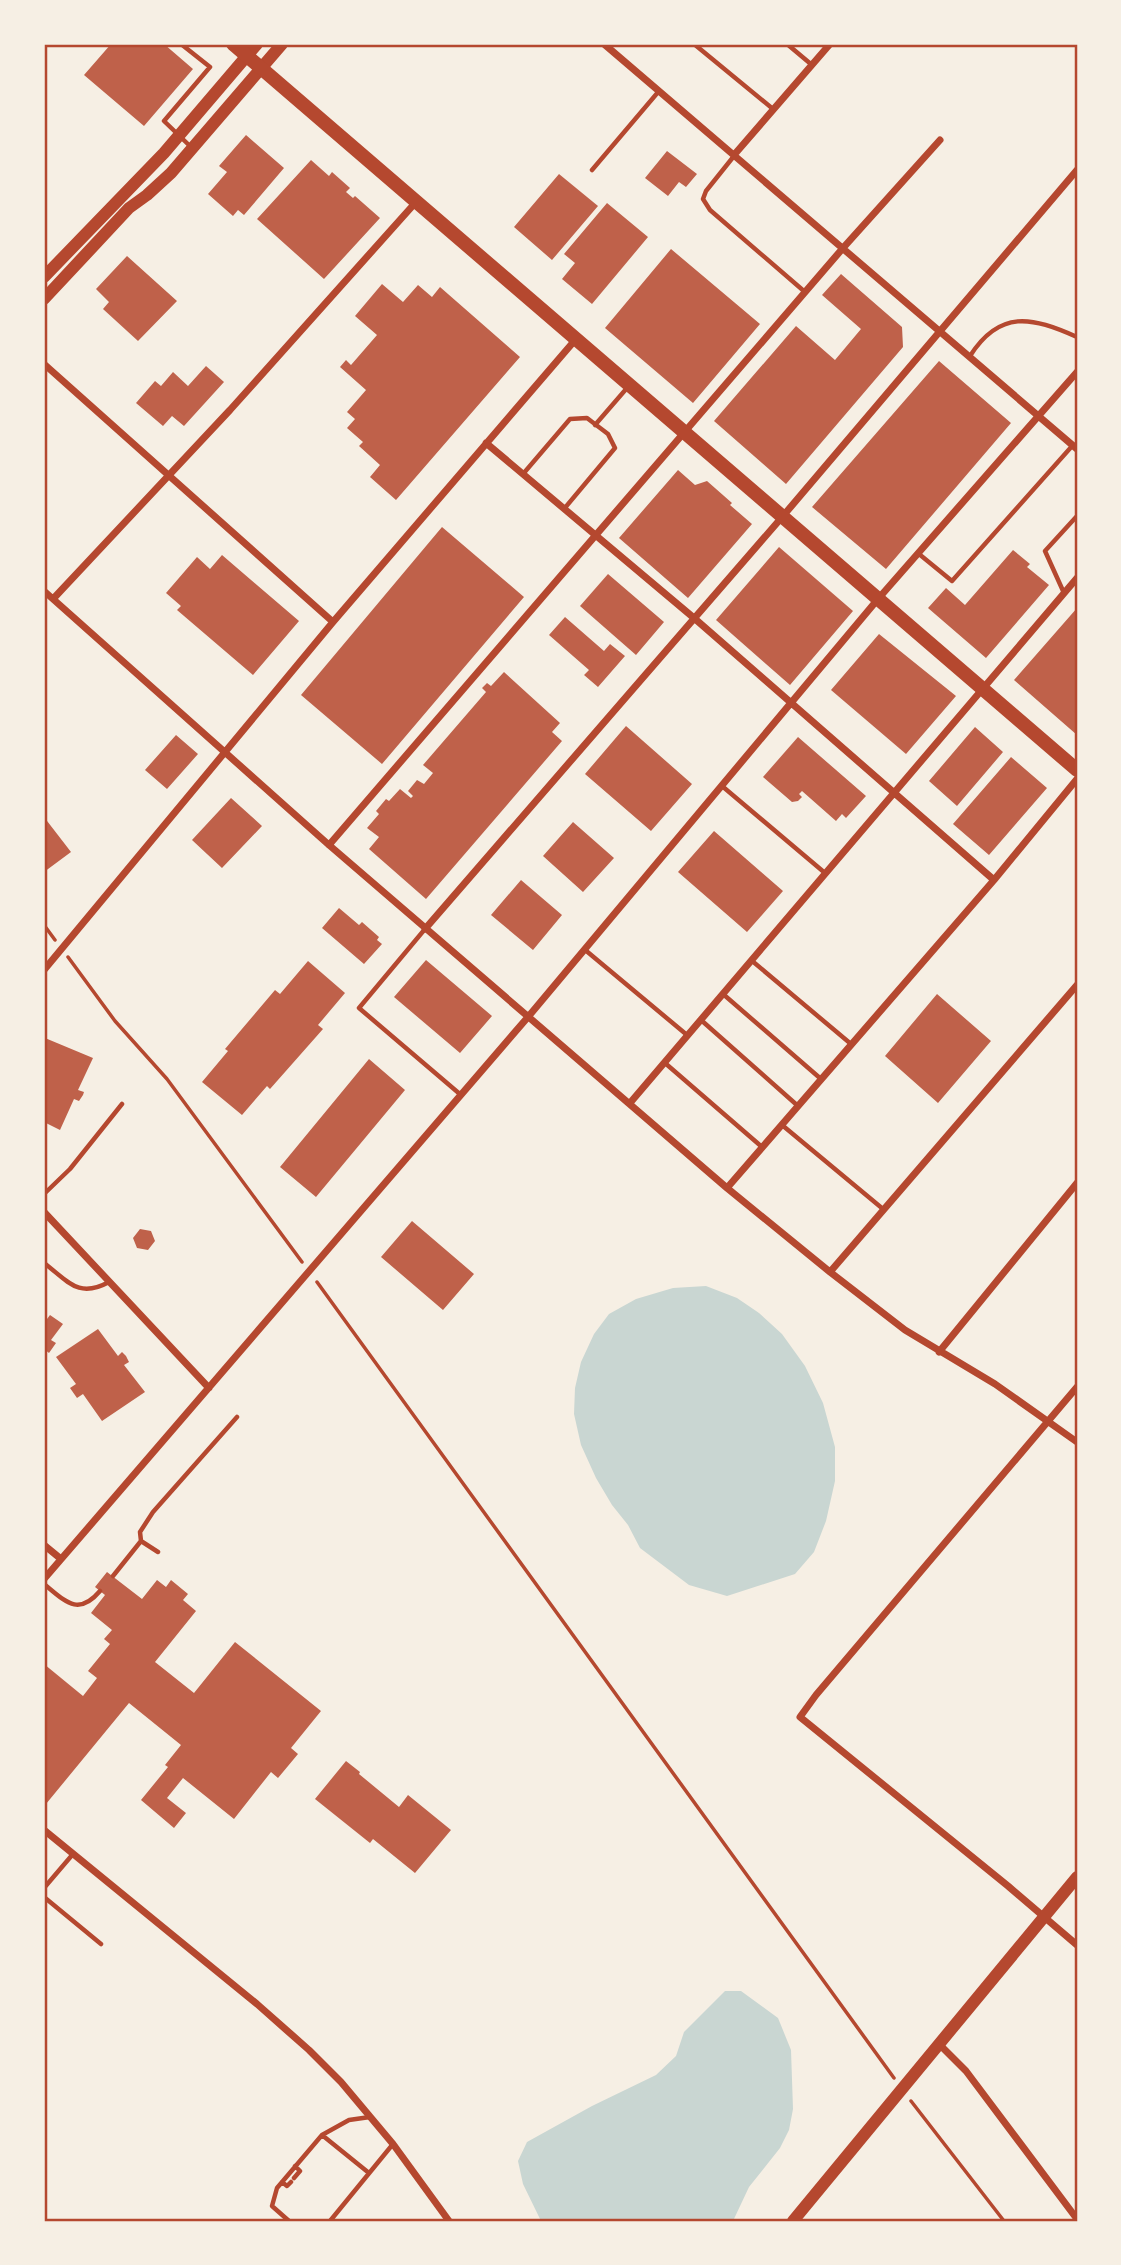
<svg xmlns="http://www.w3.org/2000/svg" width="1121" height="2265" font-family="'IBM Plex Sans',sans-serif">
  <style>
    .water { fill: #c9d6d2 }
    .building { fill: #bf614a }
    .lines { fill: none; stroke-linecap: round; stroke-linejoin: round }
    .path { stroke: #b5482f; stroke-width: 3.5 }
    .service { stroke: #b5482f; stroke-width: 4.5 }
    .minor { stroke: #b5482f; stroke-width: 7 }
    .tertiary { stroke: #b5482f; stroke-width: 12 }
    .secondary { stroke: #b5482f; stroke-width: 14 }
    .neatline { fill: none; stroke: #b5482f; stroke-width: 2.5 }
  </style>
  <rect width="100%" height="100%" fill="#f6efe4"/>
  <path class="water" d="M706,1286L737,1298L759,1313L782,1334L805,1366L823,1403L835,1447V1481L826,1521L814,1552L795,1574L727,1596L689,1585L640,1548L628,1525L612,1505L596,1478L581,1445L574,1414L575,1388L581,1362L594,1334L609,1314L636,1299L673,1288Z
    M725,1991H741L778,2018L791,2050L793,2109L789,2130L780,2148L749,2187L733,2221H541L523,2184L518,2161L527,2142L592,2106L656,2075L676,2056L684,2032Z"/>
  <path class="building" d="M111,44H164L193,69L144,126L84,75Z
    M246,135L284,168L244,215L238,210L233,216L208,194L227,172L219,166Z
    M667,151L697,174L686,187L679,182L668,196L645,178Z
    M311,160L329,176L332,172L350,188L346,192L353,198L355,196L380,218L324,279L257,219Z
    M559,174L598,206L552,260L514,227Z
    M607,203L648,237L592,304L562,279L575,263L564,254Z
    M671,249L760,324L693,403L605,328Z
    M127,256L177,301L138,341L103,309L109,302L96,289Z
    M841,274L902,327L903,347L786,484L714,421L796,326L835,360L861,329L822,295Z
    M382,284L403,302L418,285L432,297L440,287L520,357L396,500L370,477L380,465L359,446L363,442L347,428L355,419L347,412L366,390L340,367L346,360L351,365L377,335L355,316Z
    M939,361L1011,423L886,569L812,507Z
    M206,366L224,382L184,426L172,416L163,426L136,403L155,381L161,386L173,372L188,386Z
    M678,470L695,485L707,481L732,503L730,505L752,524L688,598L619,538Z
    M442,527L524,597L382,764L301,695Z
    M779,547L853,611L790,685L716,620Z
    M1013,550L1030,564L1027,567L1049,585L986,658L928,608L946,588L965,605Z
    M222,555L299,621L253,675L177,610L181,606L166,593L197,557L210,569Z
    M608,574L664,622L636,655L580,606Z
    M1077,608V735L1014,680Z
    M565,617L604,651L610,644L625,656L598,687L584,675L589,670L549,635Z
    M879,634L956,696L906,754L831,690Z
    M504,672L560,723L552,732L562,741L426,899L369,849L379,837L367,828L379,814L376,811L386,799L389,801L400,789L411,798L413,796L408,791L417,780L424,784L433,773L423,765L486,692L482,688L487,683L491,686Z
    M626,726L692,784L651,831L585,774Z
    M975,727L1003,752L957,806L929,781Z
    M176,735L198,754L167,789L145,770Z
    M798,737L866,796L846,818L842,814L836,821L802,791L799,794L802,797L798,801L792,802L763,777Z
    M1011,757L1047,788L989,855L953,824Z
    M231,798L262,826L222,868L192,840Z
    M44,817L71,852L44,872Z
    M573,822L614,858L583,892L543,856Z
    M714,831L783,891L747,932L678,872Z
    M521,880L562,915L533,950L491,915Z
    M339,908L359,925L362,922L379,937L377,940L382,944L364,964L322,928Z
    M426,960L492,1016L460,1053L394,997Z
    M308,961L345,993L318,1025L323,1029L270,1089L267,1086L242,1115L202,1082L228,1051L225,1049L275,990L280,994Z
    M937,994L991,1041L938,1103L885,1056Z
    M45,1038L93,1058L78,1090L84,1092L83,1095L79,1101L74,1099L60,1130L44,1122Z
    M369,1059L405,1090L316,1197L280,1167Z
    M412,1221L474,1274L443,1310L381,1257Z
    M140,1229L151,1231L155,1241L148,1250L137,1248L133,1238Z
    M50,1315L63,1324L51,1340L56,1343L49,1353L44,1349V1316L47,1319Z
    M98,1329L118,1356L122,1352L126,1356L129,1362L124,1365L145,1392L102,1421L83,1394L77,1398L70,1388L76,1384L56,1357Z
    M107,1572L142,1599L157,1580L166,1587L171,1580L188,1594L183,1600L196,1611L155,1662L194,1693L235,1642L321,1711L291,1748L298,1754L278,1778L271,1772L234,1819L183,1778L167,1798L186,1813L174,1828L141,1800L168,1767L165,1765L181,1745L129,1703L46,1804L44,1802V1664L83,1696L97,1678L88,1671L110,1644L104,1639L112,1630L91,1613L105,1595L95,1587Z
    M346,1761L360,1772L359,1774L399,1807L408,1795L451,1830L415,1873L373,1839L370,1843L315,1799Z"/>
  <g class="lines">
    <path class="path" d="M44,925L55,940
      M68,957L115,1021L167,1079L302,1262
      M317,1282L894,2078
      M911,2101L1004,2221"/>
    <path class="service" d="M181,44L210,67L164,121L191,147
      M694,44L773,109
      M787,44L812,65
      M734,156L706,191L703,199L710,210L805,292
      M592,170L659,91
      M970,356C1000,309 1032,317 1077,337
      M595,425L627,388
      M523,474L570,419L587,418L608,434L615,448L564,509
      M919,554L952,581L1073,445
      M1064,593L1045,551L1077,516
      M722,786L825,873
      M425,929L359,1008L461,1095
      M584,949L687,1035
      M751,960L851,1044
      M723,994L821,1079
      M701,1020L798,1106
      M665,1063L762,1147
      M782,1125L883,1209
      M44,1194L70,1169L122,1104
      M44,1263C68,1281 78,1299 109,1282
      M141,1541L140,1532L153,1512L237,1417
      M113,1576L141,1541L158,1552
      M44,1584C65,1601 78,1617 100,1591
      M44,1888L73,1854
      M44,1897L101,1944
      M322,2135L369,2173
      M294,2178L300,2171L295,2166
      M282,2182L287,2186L291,2182
      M289,2221L272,2206L277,2188L322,2135L349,2120L370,2117
      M330,2221L393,2144"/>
    <path class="minor" d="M604,44L1077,449
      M734,155L830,44
      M44,364L333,622
      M486,443L694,618L994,880
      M44,591L329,845L727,1188L830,1272L905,1330L995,1384L1077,1442
      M53,599L230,410L416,202
      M329,845L843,248L940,140
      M425,929L783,516L1077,170
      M44,970L333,622L576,339
      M630,1103L1077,578
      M727,1188L994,880L1077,779
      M44,1212L209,1388
      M830,1272L1077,985
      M939,1352L1077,1183
      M1077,1387L816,1695L800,1717L1008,1886L1077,1945
      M44,1545L61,1559
      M44,1579L528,1017L878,599L1077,372
      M44,1830L257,2004L309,2050L341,2082L393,2144L449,2221
      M939,2044L966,2071L1077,2219"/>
    <path class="tertiary" d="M44,277L164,153L257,44
      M44,299L129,208L147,195L171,173L282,44
      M793,2221L1077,1877"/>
    <path class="secondary" d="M233,44L1077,770"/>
  </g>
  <rect width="1121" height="2265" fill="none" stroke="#f6efe4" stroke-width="91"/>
  <rect x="46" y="46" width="1030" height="2174" class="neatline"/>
</svg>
